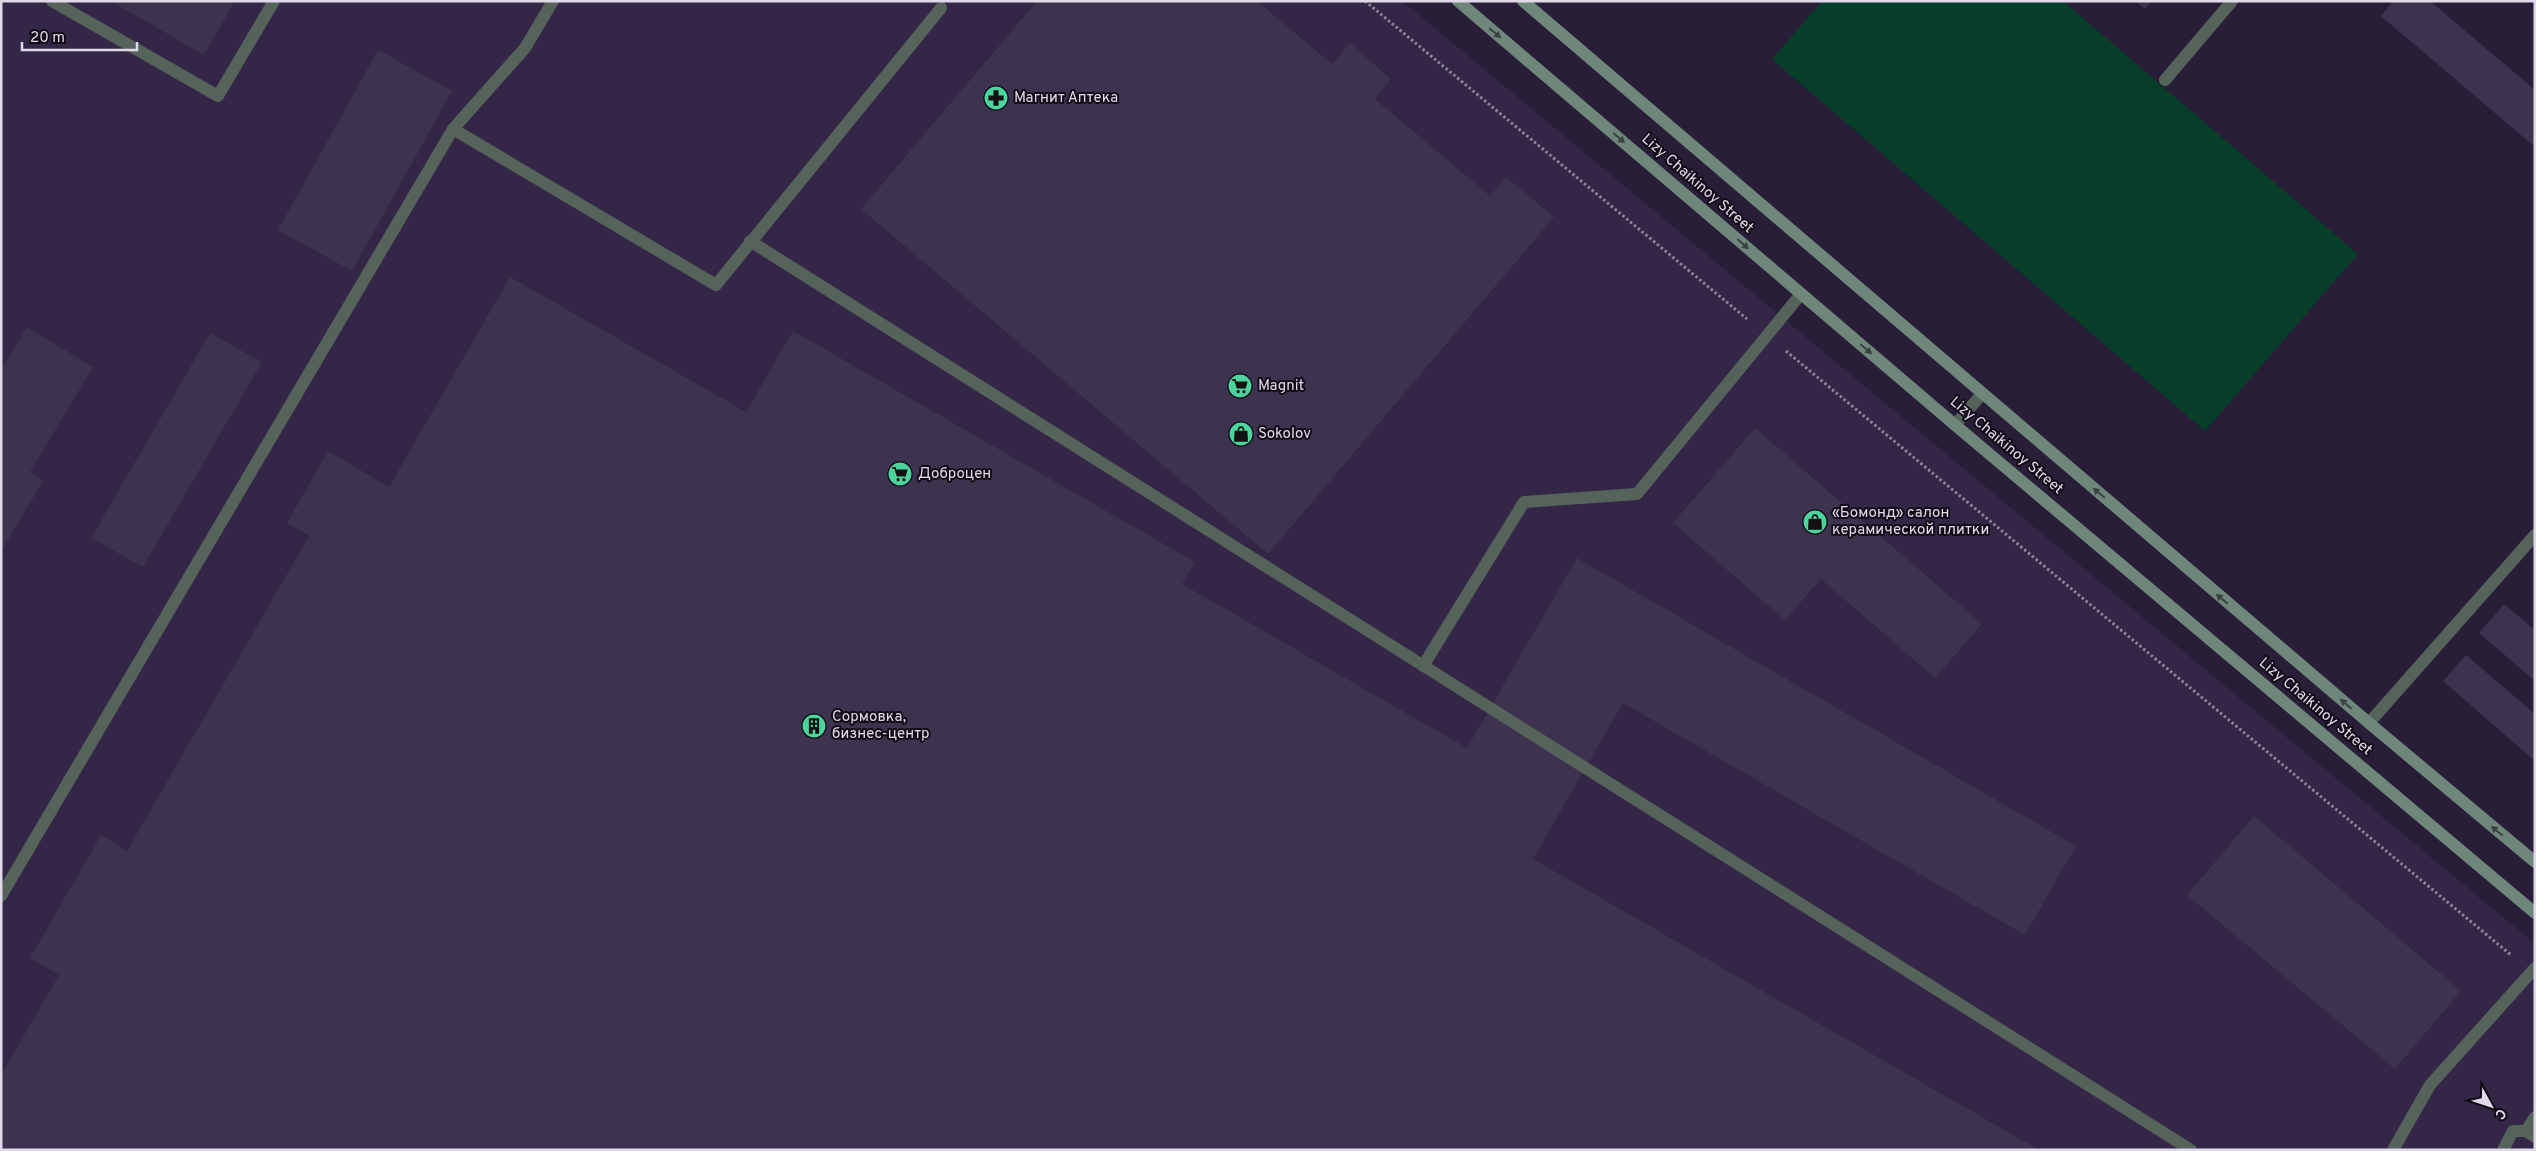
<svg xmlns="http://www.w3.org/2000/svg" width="2536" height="1151" font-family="Overpass,sans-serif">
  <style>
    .built { fill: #342646 }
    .green { fill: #073d29 }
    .building { fill: #3e334e }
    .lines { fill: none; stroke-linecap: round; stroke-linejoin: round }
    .path { stroke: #8d8499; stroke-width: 3; stroke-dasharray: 2.5 2.5; stroke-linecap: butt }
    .service { stroke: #55635b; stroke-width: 12 }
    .minor { stroke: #55635b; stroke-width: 12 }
    .secondary { stroke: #6f867a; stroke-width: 12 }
    .oneway { fill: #3b4243 }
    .labels { text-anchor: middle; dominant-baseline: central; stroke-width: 4; stroke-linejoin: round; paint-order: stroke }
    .poi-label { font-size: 15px; fill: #e0d9ea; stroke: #100b16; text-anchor: start }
    .street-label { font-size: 15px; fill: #e0d9ea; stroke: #100b16 }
  </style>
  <rect width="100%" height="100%" fill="#291e38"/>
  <path class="built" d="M4,1H1402L2535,944V1150H1V6Z"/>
  <path class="green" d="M1822,1H2063L2358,254L2205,431L1772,59Z"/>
  <path class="building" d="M111,1H235L204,55Z
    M1037,1H1257L1332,64L1350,43L1391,79L1375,99L1490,196L1506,177L1554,217L1268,554L861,209Z
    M2135,1H2152L2145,9Z
    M2393,1H2430L2535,90V147L2381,16Z
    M378,50L452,91L352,271L278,230Z
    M510,277L746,412L793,331L1195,562L1182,584L1467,748L1577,558L2076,846L2025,935L1623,703L1533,859L2039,1150H1V1075L59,975L30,958L101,835L127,851L309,536L287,523L328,451L389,487Z
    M27,327L93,367L30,472L43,481L1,552V370Z
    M210,333L262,362L143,567L91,538Z
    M1755,428L1982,624L1935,678L1821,579L1785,620L1673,523Z
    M2504,604L2535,630V681L2479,633Z
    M2466,655L2535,714V761L2443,681Z
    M2254,816L2461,991L2395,1069L2187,895Z"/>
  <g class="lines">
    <path class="path" d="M1365,1L1747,319
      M1786,351L2511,955"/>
    <path class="service" d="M52,1L218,96L274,1
      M2165,80L2232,1
      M453,129L716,285L941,8
      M750,241L2191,1150
      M1423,666L1524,502L1637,494L1801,294
      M2369,723L2535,535
      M1,896L453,129L525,48L553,1
      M2526,1131L2535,1117
      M2393,1150L2430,1085L2535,968
      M2503,1150L2513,1131H2526L2535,1137"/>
    <path class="minor" d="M1955,425L1982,394"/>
    <path class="secondary" d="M1458,1L1955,425L2535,913
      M1523,1L2369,723L2535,862"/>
  </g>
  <defs><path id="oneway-solid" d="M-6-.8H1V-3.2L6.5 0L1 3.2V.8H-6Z" transform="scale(1.25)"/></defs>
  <g class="oneway">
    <use href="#oneway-solid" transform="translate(1495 33) rotate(40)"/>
    <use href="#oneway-solid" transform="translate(1619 138) rotate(41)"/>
    <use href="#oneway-solid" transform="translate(1743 244) rotate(41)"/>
    <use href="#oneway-solid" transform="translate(1866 349) rotate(40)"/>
    <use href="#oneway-solid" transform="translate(2099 493) rotate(-140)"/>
    <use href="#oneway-solid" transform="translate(2222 599) rotate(-140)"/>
    <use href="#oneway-solid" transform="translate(2346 704) rotate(-140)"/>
    <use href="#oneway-solid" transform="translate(2497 831) rotate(-140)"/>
  </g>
  <defs>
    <symbol id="pharmacy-disc" viewBox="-11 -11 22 22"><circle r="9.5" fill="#4bd49b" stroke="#100b16"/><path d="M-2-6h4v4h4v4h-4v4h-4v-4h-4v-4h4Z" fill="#111"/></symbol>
    <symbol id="supermarket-disc" viewBox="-11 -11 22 22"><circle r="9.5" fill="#4bd49b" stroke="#100b16"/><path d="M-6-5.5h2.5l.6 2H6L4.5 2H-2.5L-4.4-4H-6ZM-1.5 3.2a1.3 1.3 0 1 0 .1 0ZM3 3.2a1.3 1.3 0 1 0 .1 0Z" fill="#111"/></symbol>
    <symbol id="shop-disc" viewBox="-11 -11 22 22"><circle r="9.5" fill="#4bd49b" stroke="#100b16"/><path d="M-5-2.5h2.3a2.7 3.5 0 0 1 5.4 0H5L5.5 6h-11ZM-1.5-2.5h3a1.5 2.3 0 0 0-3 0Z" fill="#111"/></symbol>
    <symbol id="building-disc" viewBox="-11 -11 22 22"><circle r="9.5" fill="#4bd49b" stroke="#100b16"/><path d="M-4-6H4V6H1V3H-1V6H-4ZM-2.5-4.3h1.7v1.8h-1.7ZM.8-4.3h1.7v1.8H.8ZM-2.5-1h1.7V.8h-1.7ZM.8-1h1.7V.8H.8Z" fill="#111"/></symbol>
  </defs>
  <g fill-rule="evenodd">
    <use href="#pharmacy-disc" x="982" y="84" width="28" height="28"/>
    <use href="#supermarket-disc" x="1226" y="372" width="28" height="28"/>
    <use href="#shop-disc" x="1227" y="420" width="28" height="28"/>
    <use href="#supermarket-disc" x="886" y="460" width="28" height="28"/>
    <use href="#shop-disc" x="1801" y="508" width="28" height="28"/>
    <use href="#building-disc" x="800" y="712" width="28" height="28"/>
  </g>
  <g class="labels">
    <g class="poi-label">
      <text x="1014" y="98">Магнит Аптека</text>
      <text x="1258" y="386">Magnit</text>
      <text x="1258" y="434">Sokolov</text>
      <text x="918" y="474">Доброцен</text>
      <text x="1832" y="513">«Бомонд» салон<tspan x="1832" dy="17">керамической плитки</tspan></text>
      <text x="832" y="717">Сормовка,<tspan x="832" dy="17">бизнес-центр</tspan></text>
    </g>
    <g class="street-label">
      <text transform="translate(1697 184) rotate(41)">Lizy Chaikinoy Street</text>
      <text transform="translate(2006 446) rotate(40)">Lizy Chaikinoy Street</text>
      <text transform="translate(2315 707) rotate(40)">Lizy Chaikinoy Street</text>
    </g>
  </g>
  <rect width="2536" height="1151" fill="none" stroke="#e0d9ea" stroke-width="5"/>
  <g transform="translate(2491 1106) rotate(130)" stroke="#100b16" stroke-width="4" paint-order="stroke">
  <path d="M0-4L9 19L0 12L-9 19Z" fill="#e0d9ea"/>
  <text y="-8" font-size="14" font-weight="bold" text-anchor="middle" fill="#e0d9ea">С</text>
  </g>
  <path d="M22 42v8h115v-8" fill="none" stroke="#e0d9ea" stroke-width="2.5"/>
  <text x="30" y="42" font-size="15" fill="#e0d9ea" stroke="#100b16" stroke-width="4" paint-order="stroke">20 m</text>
</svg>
